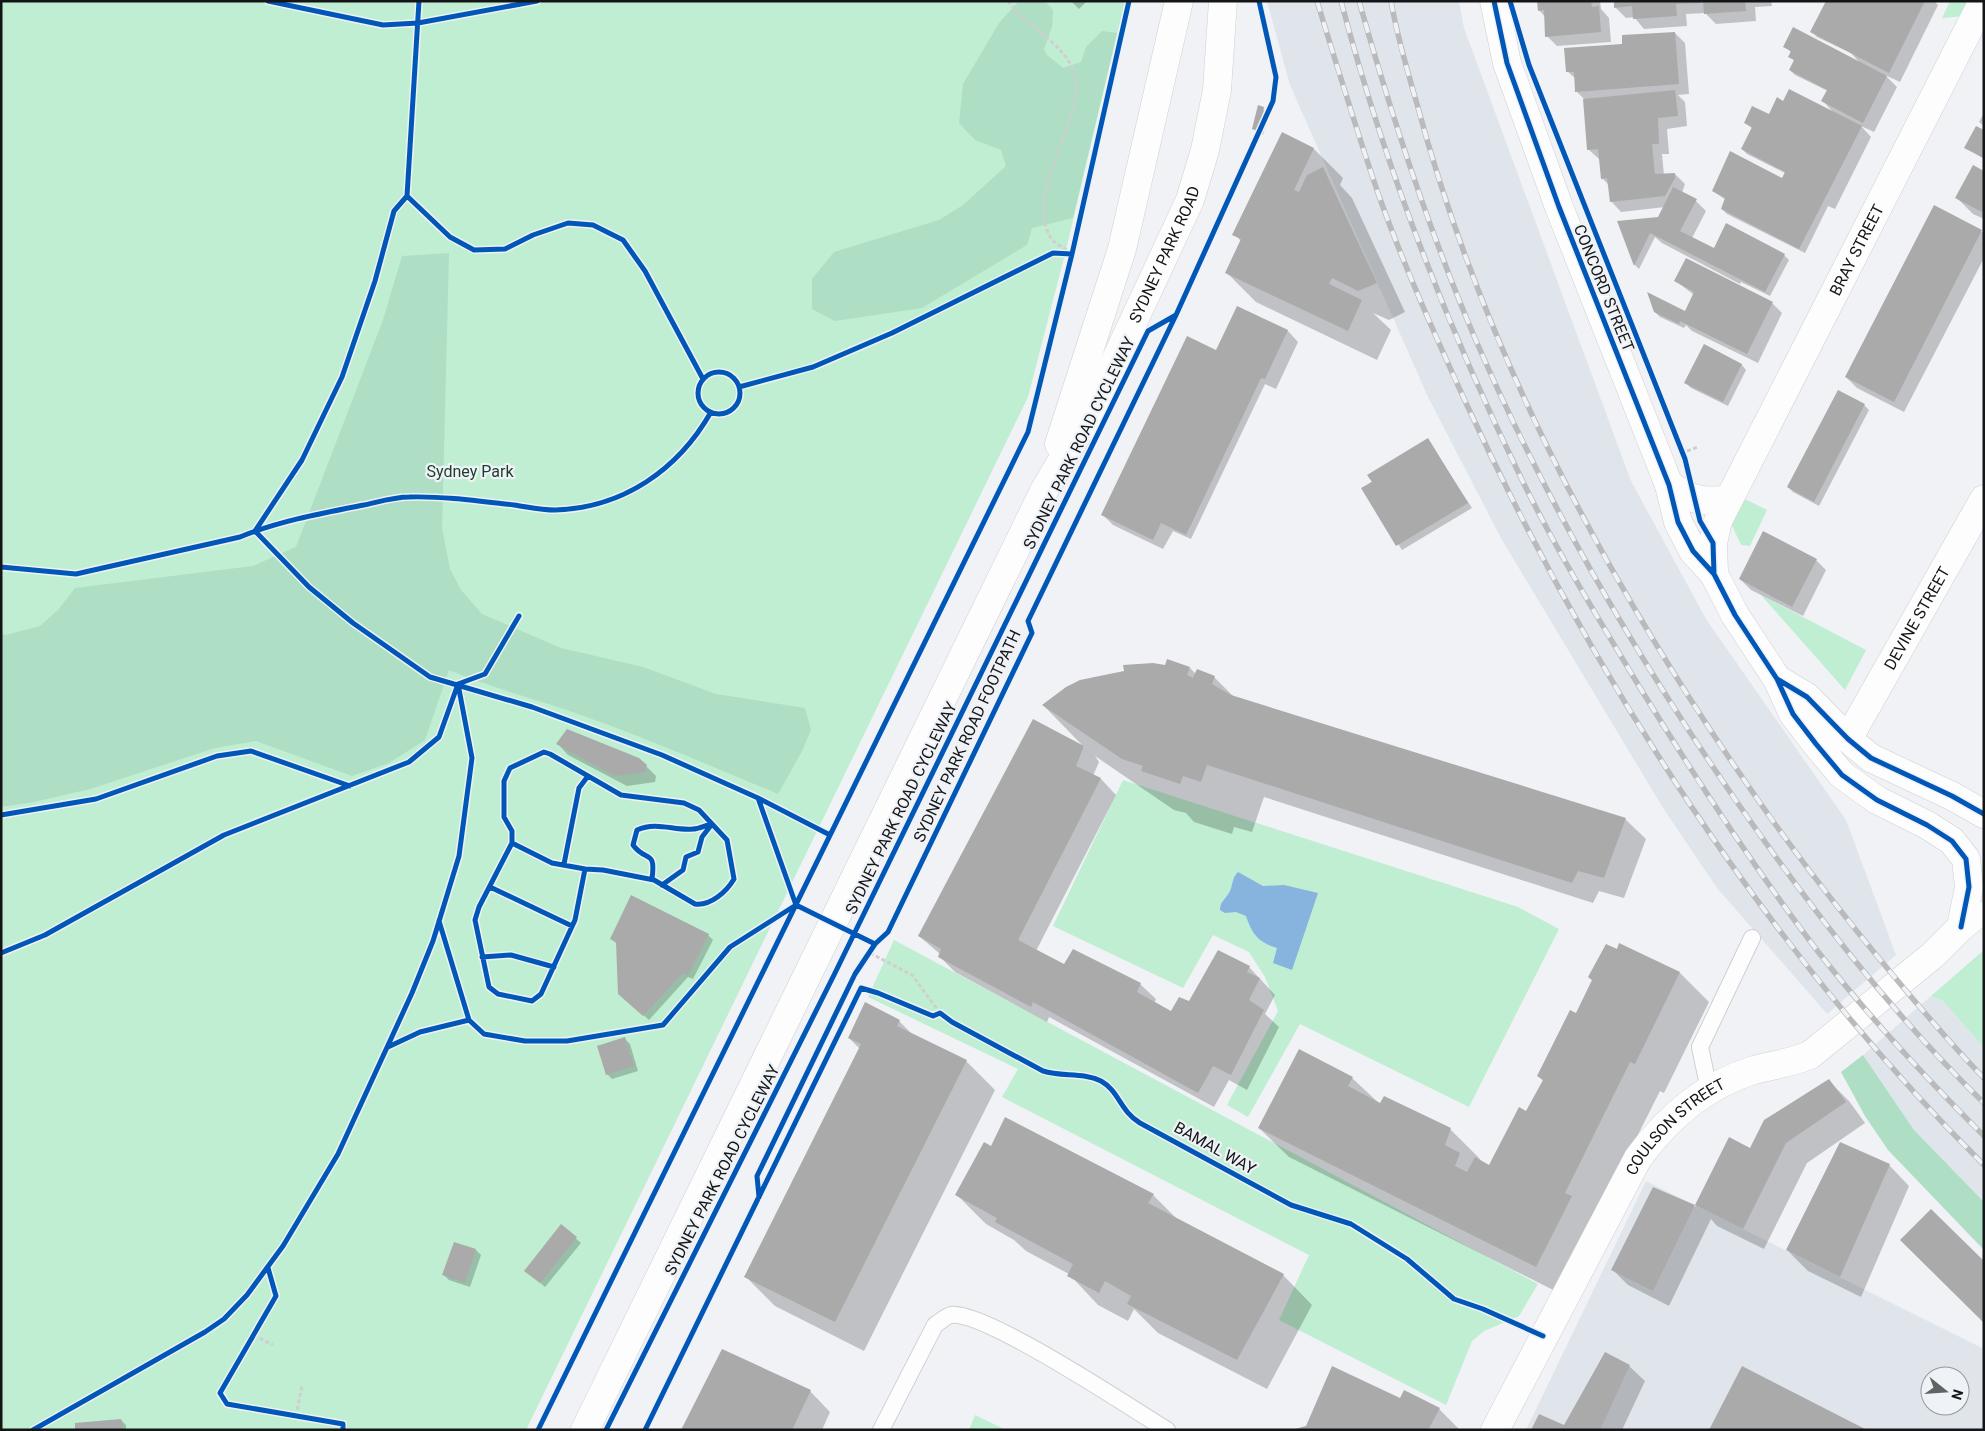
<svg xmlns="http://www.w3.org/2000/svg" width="1985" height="1431" font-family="Roboto,sans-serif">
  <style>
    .built { fill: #e0e5ec; fill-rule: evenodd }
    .green { fill: #bfeed2 }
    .forest { fill: #aedec3 }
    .water { fill: #87b3df }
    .shadow { fill: #0003 }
    .building { fill: #aaaaab }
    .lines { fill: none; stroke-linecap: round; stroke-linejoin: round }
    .service-casing { stroke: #cecfd1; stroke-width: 18 }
    .minor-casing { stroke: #cecfd1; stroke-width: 29 }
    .primary-casing { stroke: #cecfd1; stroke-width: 29 }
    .path { stroke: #cfcfd0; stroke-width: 3; stroke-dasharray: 4 2.5; stroke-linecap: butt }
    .service { stroke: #fdfdfe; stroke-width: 16 }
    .minor { stroke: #fdfdfe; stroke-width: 28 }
    .primary { stroke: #fdfdfe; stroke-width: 28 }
    .rail-casing { stroke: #bababb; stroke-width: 5.5 }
    .rail { stroke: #eff2f6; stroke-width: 4; stroke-dasharray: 11; stroke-linecap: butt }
    .cycleway-casing { stroke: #eff2f6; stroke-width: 8 }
    .cycleway { stroke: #0057b8; stroke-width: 5 }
    .labels { text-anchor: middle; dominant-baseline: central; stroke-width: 4.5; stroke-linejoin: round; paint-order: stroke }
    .street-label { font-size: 16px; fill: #141516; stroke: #eff2f6 }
    .park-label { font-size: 16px; fill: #193e29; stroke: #eff2f6 }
  </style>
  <rect width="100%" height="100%" fill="#f0f2f5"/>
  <path class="built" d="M1267,1H1459L1464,28L1631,481L1706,619L1846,820L1896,955L1827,1014L1717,888L1663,808L1502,540L1428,397L1290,85Z
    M1931,996L1943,1001L1984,1048V1202L1914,1130L1863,1055Z
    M1646,1181L1984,1349V1430H1526ZM1930,1376H1960V1406H1930Z"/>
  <path class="green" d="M1,1H1125L1065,254L1028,397L526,1430H1Z
    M1950,1H1977L1964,16L1942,18Z
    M1747,500L1767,510L1750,546L1741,545L1730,521L1739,502Z
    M1761,595L1866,650L1845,690Z
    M1123,780L1518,907L1559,929L1469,1107L1300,1024L1248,1117L1227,1105L1278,1011L1265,977L1249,952L1213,935L1183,988L1053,926Z
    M894,940L1538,1284L1519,1316L1484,1331L1472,1341L1446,1405L1279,1320L1309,1255L1002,1097L1018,1069L868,997Z
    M1984,950V1048L1943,1001L1931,996Z
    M975,1415L1006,1430H969Z"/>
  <path class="forest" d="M1019,1H1045L1053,10L1052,27L1044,49L1047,55L1063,68L1081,62L1086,47L1102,31L1117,33L1073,218L1032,228L1027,245L922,308L835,321L812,309V279L834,252L939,220L963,205L1006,166L1001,150L975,140L959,123L963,84L999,23Z
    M449,253L442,528L450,569L461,590L482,614L561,648L643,667L716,694L805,708L811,730L802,751L778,794C706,764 635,733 561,708C523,696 486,685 449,670L425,740L389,763L352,776L256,741L215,748L90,789L34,802L1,807V633L6,635L40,626L58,610L75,588L253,566L296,547L383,320L402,256Z
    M1863,1055L1914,1130L1984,1202V1250L1888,1150L1865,1116L1841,1072Z"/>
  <path class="water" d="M1238,872L1263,886L1284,885L1318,893L1292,970L1273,963L1277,948C1258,942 1252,934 1246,916L1236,912L1225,913L1220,910C1220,901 1226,899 1230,891C1233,884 1232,878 1238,872Z"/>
  <path class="shadow" d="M1071,1H1087L1079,9Z
    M1539,1H1600L1601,9L1609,18L1611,42L1557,46L1547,36L1545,17L1539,10Z
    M1615,1H1771L1772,6L1755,7L1756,21L1716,24L1705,13L1686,14L1687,26L1644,29L1634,17L1626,18L1615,7Z
    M1827,1H1934L1938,5L1900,82L1885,75L1897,87L1874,132L1861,126L1871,137L1835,209L1828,206L1805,253L1727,214L1722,209L1726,200L1713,191L1787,182L1785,173L1747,154L1742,149L1753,129L1745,123L1769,116L1784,102L1833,112L1823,101L1828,91L1795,75L1790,70L1795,61L1790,57L1792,53L1785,47L1859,62L1851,53L1817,37L1812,32Z
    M1675,33L1685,43L1689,94L1678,95L1685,102L1687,126L1667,129L1669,154H1662L1664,175L1675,174L1685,184L1682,193L1696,201L1706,211L1692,238L1714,249L1784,255L1789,260L1770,296L1741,282L1740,284L1662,243L1655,237L1639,269L1635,265L1619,222L1659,219L1665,207L1621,212L1611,201L1609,185L1602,178L1600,160L1588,149L1584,99L1576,91V79L1567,71L1624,45Z
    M1259,107L1269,113L1263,135L1253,129Z
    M1984,113V126L1979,122Z
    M1984,131V159L1966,148Z
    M1283,134L1314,149L1343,178L1340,185L1352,198L1405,312L1389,320L1373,313L1391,330L1377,360L1256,302L1226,272L1241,241L1234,234Z
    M1984,173V219L1973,214L1957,198Z
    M1934,206L1984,233V258L1904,412L1857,388L1846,377Z
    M1676,281L1772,303L1782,313L1758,363L1692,331L1686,325L1684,328L1660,317L1655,312L1685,313L1694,295Z
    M1238,307L1288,331L1298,342L1276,389L1265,384L1191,539L1173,531L1163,549L1113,525L1102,514L1216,352Z
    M1704,346L1742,365L1746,370L1728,406L1691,388L1686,383Z
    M1864,405L1869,410L1819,506L1793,492L1788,487Z
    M1428,440L1472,508L1402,550L1363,488Z
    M1816,560L1826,570L1803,616L1751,590L1740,579Z
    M1168,661L1190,668L1196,674L1214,677L1235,698L1625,819L1646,839L1624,898L1599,891L1593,903L1264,797L1252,832L1234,827L1232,834L1194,822L1186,813L1174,810L1095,756L1099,762L1093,776L1101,779L1116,795L1036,951L1065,966L1140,984L1156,999L1154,1004L1171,1013L1249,967L1275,995L1265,1014L1279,1027L1247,1090L1229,1080L1214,1107L1049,1017L1047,1022L955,972L939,956L940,954L919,936L1033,721L1085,748L1044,706L1165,667Z
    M558,744L639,759L656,776L655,782L627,786L568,755Z
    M708,935L713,940L693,979L688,977L649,1020L624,998L617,944L611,939Z
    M1620,945L1680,973L1709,1002L1664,1093L1660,1091L1595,1220L1565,1296L1289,1157L1259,1128L1352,1078L1381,1105L1384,1098L1451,1130L1480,1159L1479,1161L1490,1166L1527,1113L1543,1081L1539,1076L1576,1014L1593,981L1589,977L1617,951Z
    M865,1004L899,1021L913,1035L966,1061L995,1090L864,1351L775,1306L746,1277L860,1049L849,1038Z
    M625,1039L630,1044L638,1071L612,1079L607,1074Z
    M1829,1081L1849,1101L1865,1123L1807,1163L1764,1249L1717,1226L1711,1219L1669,1306L1628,1285L1613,1270L1654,1188L1695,1207L1729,1139L1751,1149Z
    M992,1147L1153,1195L1178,1220L1283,1275L1312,1305L1267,1389L1158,1333L1134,1309L1128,1321L1098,1305L1069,1274L1026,1251L1014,1240L986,1224L957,1195Z
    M1889,1165L1909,1186L1861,1297L1808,1271L1787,1250Z
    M562,1226L581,1243L545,1287L531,1275Z
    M476,1250L481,1255L470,1287L449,1280L444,1275Z
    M1629,1366L1645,1381L1622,1430H1532L1565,1427Z
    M810,1391L830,1412L822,1430H683Z
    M1400,1400L1439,1409L1460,1430H1293Z
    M121,1420L126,1425V1430H76Z"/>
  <path class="building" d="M1537,1H1591L1592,7L1599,6L1601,32L1545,37L1544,10L1538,11Z
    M1614,1H1701V3L1676,4L1677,16L1633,19L1632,6L1614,8Z
    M1703,1H1745L1746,11L1704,14Z
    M1826,1H1925L1889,73L1810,32Z
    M1793,27L1887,76L1863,123L1821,101L1827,90L1789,70L1794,60L1788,57L1791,51L1783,47Z
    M1675,32L1679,84L1575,92L1574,72H1566L1564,48L1622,44V35Z
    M1789,89L1862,126L1799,249L1721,209L1725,198L1712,191L1730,151L1782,178L1785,172L1741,149L1752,127L1744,123L1752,106L1769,114L1777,97L1783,101Z
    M1675,90L1678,116L1658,118L1659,144H1652L1655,174L1675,173V178L1665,196L1610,202L1607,178L1601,179L1598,149L1587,150L1583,99Z
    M1258,105L1264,107L1259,131L1252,129Z
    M1976,126L1984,130V158L1964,148Z
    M1282,132L1314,148L1294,190L1299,192L1307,175L1323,167L1377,283L1358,291L1332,278L1329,284L1362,300L1348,331L1225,273L1241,239L1232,235Z
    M1973,165L1984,171V213L1955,198Z
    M1673,187L1697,199L1680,231L1714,248L1726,223L1785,254L1765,292L1650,233L1634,266L1617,221L1658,217Z
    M1934,205L1982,230L1894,402L1845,377Z
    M1686,258L1773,302L1747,354L1680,321L1679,324L1654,312L1647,292L1685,311L1694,292L1674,281Z
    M1237,306L1288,330L1265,379L1261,378L1186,535L1161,523L1153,540L1101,515L1187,336L1216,350Z
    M1704,344L1742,364L1723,402L1684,383Z
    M1838,390L1865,404L1814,502L1787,487Z
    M1428,438L1468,503L1396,546L1361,488L1372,482L1367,475Z
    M1763,531L1817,559L1792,607L1739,579Z
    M1167,659L1190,667L1187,675L1193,678L1197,669L1215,676L1212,684L1231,695L1626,818L1604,878L1578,871L1572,883L1207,765L1201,782L1183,776L1180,784L1141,771L1143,766L1122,759L1042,705L1066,687L1080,680L1124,671L1123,665L1153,663L1165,665Z
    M1033,719L1084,746L1076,766L1101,778L1018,940L1064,964L1073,949L1141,983L1137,992L1171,1011L1179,997L1189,1001L1218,950L1250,966L1247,972L1260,978L1249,1000L1264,1010L1231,1075L1213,1066L1198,1093L1033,1002L1031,1007L938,957L941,949L918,936Z
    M567,729L639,758L647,765L645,772L615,776L556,744Z
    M631,895L709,934L688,975L683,973L643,1016L618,994L616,942L610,939Z
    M1619,943L1680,972L1635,1064L1630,1062L1565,1193L1572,1196L1536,1267L1258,1128L1299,1049L1353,1077L1348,1086L1380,1103L1384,1096L1451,1128L1445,1145L1460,1153L1455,1166L1467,1172L1475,1157L1489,1165L1519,1107L1526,1111L1543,1080L1537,1076L1570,1010L1576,1013L1592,980L1588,977L1606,944L1617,949Z
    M865,1002L900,1020L897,1026L967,1060L835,1322L744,1277L861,1044L848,1038Z
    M625,1037L634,1066L606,1075L597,1046Z
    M1829,1079L1846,1102L1786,1143L1743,1229L1695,1205L1729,1137L1750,1148L1764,1120Z
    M1005,1117L1154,1194L1148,1203L1284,1274L1237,1360L1127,1304L1131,1296L1105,1281L1099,1293L1067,1276L1073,1264L995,1222L997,1218L955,1195L984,1142L991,1146Z
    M1840,1142L1890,1164L1840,1277L1786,1250Z
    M1653,1187L1695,1205L1653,1291L1611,1270Z
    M1931,1209L1984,1261V1323L1900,1240Z
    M561,1224L577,1237L540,1283L524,1271Z
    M454,1242L476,1249L465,1283L442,1275Z
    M722,1349L811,1390L792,1430H681Z
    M1605,1352L1630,1365L1600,1430H1531L1539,1414L1564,1425Z
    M1332,1366L1400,1398L1404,1390L1440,1408L1428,1430H1292L1306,1426Z
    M1742,1366L1867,1430H1709Z
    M121,1419L123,1430H75V1423Z"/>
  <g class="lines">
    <defs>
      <path id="service" d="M1709,1090L1700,1047L1752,938
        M881,1430L935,1325C940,1322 946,1316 951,1315C984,1310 1131,1408 1167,1430"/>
      <g id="minor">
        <path d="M1494,1L1507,63L1559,207L1669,485L1678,522L1693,551L1714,574L1735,615L1777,679L1793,714L1816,744L1842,775L1877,800L1927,825L1952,841L1966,859L1969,887L1961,927"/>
        <path d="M1669,485C1693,500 1701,503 1729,499"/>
        <path id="s1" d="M1714,574L1713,543L1718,521L1983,1"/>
        <path d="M1777,679L1807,697L1848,739L1871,758L1952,796L1984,814"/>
        <path id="s2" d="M1848,739L1984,499"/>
        <path id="s3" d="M1495,1430L1638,1158C1668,1117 1705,1085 1754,1070C1773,1065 1791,1063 1810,1055L1933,955L1961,927L1976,915"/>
      </g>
      <g id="primary">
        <path d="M1059,444L1122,249L1179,1"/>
        <path id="s4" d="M585,1430L1045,489L1094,406L1190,200L1205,150L1217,90L1223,1"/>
      </g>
    </defs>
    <use href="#service" class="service-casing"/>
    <use href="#minor" class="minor-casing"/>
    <use href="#primary" class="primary-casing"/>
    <path class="path" d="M1008,1C1025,26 1065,43 1074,73C1087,120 1022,192 1051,238C1055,244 1066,249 1072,254
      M1687,451L1698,447
      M870,953L912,975L940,1013
      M254,1335L273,1345
      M296,1416L302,1386"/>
    <use href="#service" class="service"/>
    <use href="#minor" class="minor"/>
    <use href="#primary" class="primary"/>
    <defs>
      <path id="rail" d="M1317,1C1337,66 1357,132 1379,196C1404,266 1435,335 1466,403C1592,677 1769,952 1984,1165
        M1341,1C1385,168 1448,329 1524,484C1559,555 1601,623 1642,691C1696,779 1753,866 1816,949C1867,1015 1925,1077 1984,1136
        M1359,1C1391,114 1428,228 1474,336C1545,501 1637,658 1739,805C1812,910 1892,1014 1984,1103
        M1391,1C1397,36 1407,70 1417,104C1486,362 1616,600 1770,817C1815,880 1863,940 1913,999C1936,1026 1959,1053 1984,1078"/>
    </defs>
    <use href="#rail" class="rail-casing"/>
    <use href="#rail" class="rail"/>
    <defs>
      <path id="cycleway" d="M268,1L383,25L418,23L537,1
        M1494,1L1507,63L1559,207L1669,485L1678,522L1693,551L1714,574L1735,615L1777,679L1793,714L1816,744L1842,775L1877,800L1927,825L1952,841L1966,859L1969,887L1961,927
        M1510,1L1529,65L1685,459L1700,521L1713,543L1714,574
        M407,196L450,237L474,250L505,249L533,235L568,223L593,225L623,240L645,271L703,379
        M698 393a21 21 0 1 1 42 0a21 21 0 1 1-42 0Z
        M739,387L813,367L892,333L1053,253L1072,254
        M255,531L309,587L353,623L430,677L532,707L662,755L758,798L830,835
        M255,531L302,460L342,377L375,281L394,211L407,196L419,1
        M1,567L76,574L240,537C279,521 323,513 364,505C378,502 394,497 409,497C444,496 479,501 514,505C528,507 542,510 555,510C623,508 678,470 711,412
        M1777,679L1807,697L1848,739L1871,758L1952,796L1984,814
        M544,752L550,754L621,795L684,803L699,810L727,840L734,879C727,891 711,906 695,904L654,880L603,870L585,869L575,920L541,994L532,1001L498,994L489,987L475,920L479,907L512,843V831L504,817V781L510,768Z
        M758,798L796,905
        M1,815L96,799L217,756L251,751L350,786
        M512,843L552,863L585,869
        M564,864L579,788L588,776
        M652,879C656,848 646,863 633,845L637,830C657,821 674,831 693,829C699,829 706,825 712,824
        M662,885L683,870L686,857L698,852L702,837L712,824
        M490,887L572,926
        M796,905L875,944
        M439,921L469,1020L484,1034L525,1041H567L663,1025L730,947L796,905
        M1,953L45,935L224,835L409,762L439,737L458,684L485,674L519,616
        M482,957L511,955L554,967
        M388,1047L420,1032L469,1020
        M759,1197L757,1176L855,974L875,944L888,932L1032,633L1028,621L1176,315L1273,101L1276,77L1259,1
        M268,1268L276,1296L220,1393L227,1404L343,1424V1430
        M33,1430L205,1332L224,1319L247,1295L283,1246L338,1154L412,993L433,941L459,856L472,758L458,684
        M538,1430L1028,432L1072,254L1129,1
        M606,1430L835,973L1148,331L1176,315
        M645,1430L861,988L878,993L933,1016L940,1013L952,1022L1043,1071C1062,1077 1083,1072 1101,1081C1119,1091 1120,1111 1140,1123L1291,1205L1351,1224L1407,1259L1454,1299L1483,1309L1543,1336"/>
    </defs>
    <use href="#cycleway" class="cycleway-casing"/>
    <use href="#cycleway" class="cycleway"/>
  </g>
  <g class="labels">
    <g class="street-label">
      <text stroke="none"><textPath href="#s1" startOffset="358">BRAY STREET</textPath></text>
      <text stroke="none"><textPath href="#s4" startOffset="1311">SYDNEY PARK ROAD</textPath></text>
      <text transform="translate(1604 288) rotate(68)">CONCORD STREET</text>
      <text transform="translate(1079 443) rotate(-64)">SYDNEY PARK ROAD CYCLEWAY</text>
      <text stroke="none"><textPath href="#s2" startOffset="139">DEVINE STREET</textPath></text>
      <text transform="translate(967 736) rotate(-65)">SYDNEY PARK ROAD FOOTPATH</text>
      <text transform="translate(901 808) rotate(-64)">SYDNEY PARK ROAD CYCLEWAY</text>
      <text stroke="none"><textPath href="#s3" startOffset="356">COULSON STREET</textPath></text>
      <text transform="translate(1215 1148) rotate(29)">BAMAL WAY</text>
      <text transform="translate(722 1170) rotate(-63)">SYDNEY PARK ROAD CYCLEWAY</text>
    </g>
    <g class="park-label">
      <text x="470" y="471">Sydney Park</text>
    </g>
  </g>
  <rect width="1985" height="1431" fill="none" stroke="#141516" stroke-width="5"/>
  <g transform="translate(1945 1391) rotate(107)"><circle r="24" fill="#eff2f6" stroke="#979a9c"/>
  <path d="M0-4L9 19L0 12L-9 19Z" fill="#616264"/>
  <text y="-8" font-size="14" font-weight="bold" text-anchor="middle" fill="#141516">N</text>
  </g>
</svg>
